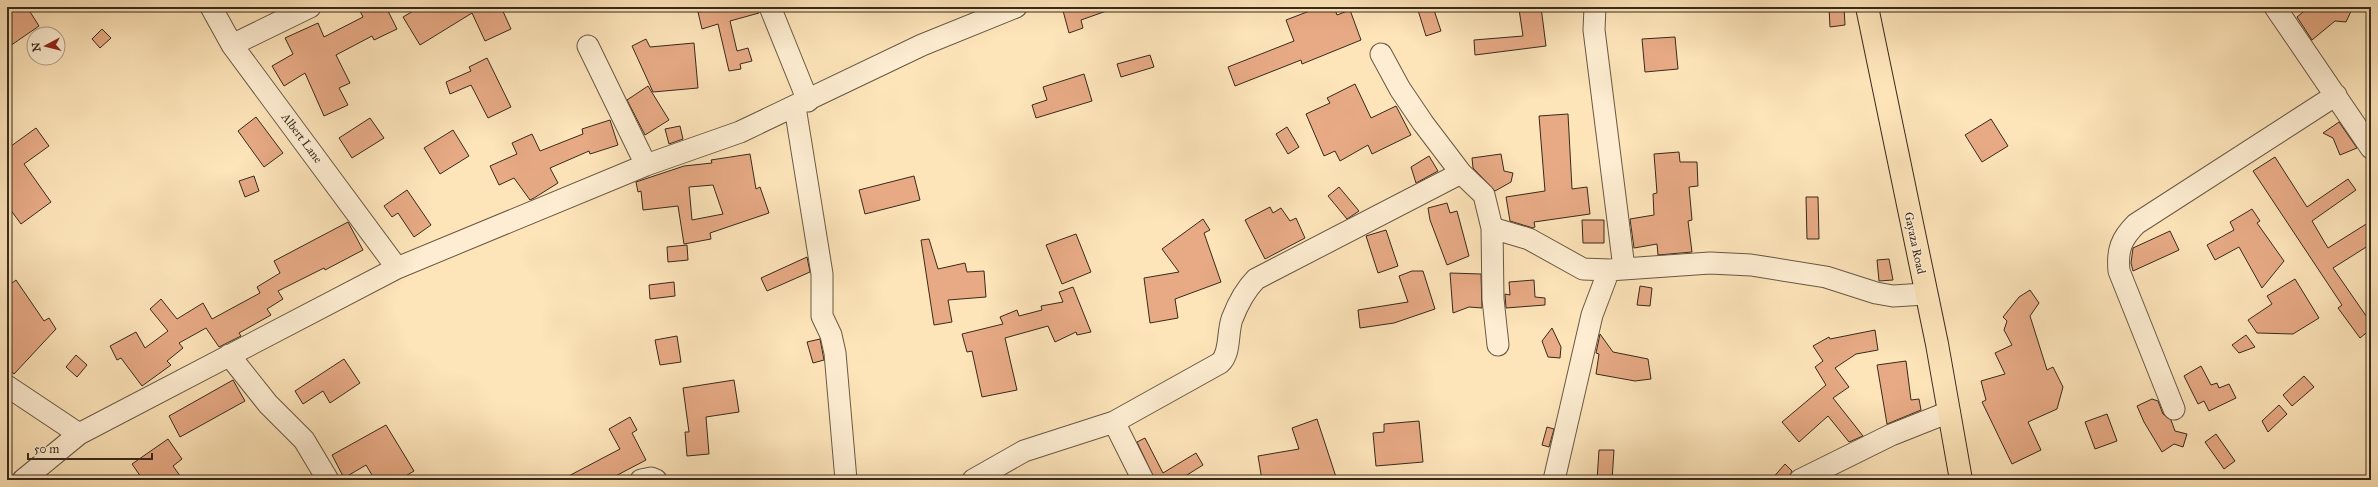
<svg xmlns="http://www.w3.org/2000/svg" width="2378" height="487" font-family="'IM FELL Great Primer',serif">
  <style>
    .building { fill: #e7aa85; stroke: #382a1c; fill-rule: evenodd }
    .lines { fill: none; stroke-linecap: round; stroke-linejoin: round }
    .minor-casing { stroke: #695843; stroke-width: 23 }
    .major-casing { stroke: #382a1c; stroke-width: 24 }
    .minor { stroke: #feedd2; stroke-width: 21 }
    .major { stroke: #fde4b9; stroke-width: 22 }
    .labels { text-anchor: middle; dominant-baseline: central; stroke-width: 3; stroke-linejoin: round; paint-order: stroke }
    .street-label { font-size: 12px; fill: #382a1c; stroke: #feedd2 }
  </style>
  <rect width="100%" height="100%" fill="#fde4b9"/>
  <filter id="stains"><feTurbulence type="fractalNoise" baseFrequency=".005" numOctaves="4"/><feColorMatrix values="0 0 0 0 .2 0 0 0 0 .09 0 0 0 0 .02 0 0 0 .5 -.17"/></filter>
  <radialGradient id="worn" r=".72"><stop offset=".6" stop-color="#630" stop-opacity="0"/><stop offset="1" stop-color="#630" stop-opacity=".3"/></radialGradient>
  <path class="building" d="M15,7H27L39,26L7,48V12Z
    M358,7H386L397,29L374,40L372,36L336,55L350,83L339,88L348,105L324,116L305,73L284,86L272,66L293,54L285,38L318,23L324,37L363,17Z
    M420,7H501L511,29L485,41L472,13L420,45L403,17Z
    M717,7H758L759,13L730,21L737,51L748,48L752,61L740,64L741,69L729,71L718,24L702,29L698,12Z
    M1062,7H1111L1112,9L1081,20L1083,28L1069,33Z
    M1320,7H1334L1337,15L1350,10L1361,40L1302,64L1301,60L1235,86L1228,67L1294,41L1286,20Z
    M1417,7H1433L1441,31L1426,36Z
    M1530,7H1541L1546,46L1475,55L1474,40L1523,36L1519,9Z
    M1844,7L1845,25L1830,27L1829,8Z
    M2309,7H2353L2346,22L2335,21L2312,40L2297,17Z
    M102,29L111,38L100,48L92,39Z
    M1675,37L1678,69L1645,72L1642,39Z
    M646,39L650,47L694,43L698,88L653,92L632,46Z
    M1150,55L1154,67L1121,77L1117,64Z
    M487,58L511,107L488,118L471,85L450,94L446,82L471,71L469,67Z
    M1084,74L1092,101L1036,118L1032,105L1047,100L1043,87Z
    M1355,84L1371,118L1396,106L1411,135L1372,154L1368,145L1340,161L1335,151L1324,156L1306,114L1330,103L1327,98Z
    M648,86L669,120L645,135L627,100Z
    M1568,114L1572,189L1587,187L1590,214L1534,222L1535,227L1533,228L1510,221L1506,197L1545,191L1539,116Z
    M256,117L283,153L264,167L238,131Z
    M370,118L384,138L352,158L339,138Z
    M1991,119L2008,146L1982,162L1965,135Z
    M610,120L618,145L590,154L589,151L550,168L558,183L534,198L530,200L514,178L499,185L490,166L517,154L512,143L532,134L540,151L583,134L582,129Z
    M2339,122L2357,148L2340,155L2333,138L2323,133Z
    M680,126L683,139L669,144L665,129Z
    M1287,127L1299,147L1288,154L1276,134Z
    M36,128L49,146L24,164L51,202L21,224L7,205V149Z
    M453,130L469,156L440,174L424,148Z
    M1679,152L1680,162H1697L1698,186L1689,187L1692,220L1688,221L1692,252L1658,255L1657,244L1634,248L1630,219L1654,215L1653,194L1657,193L1654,154Z
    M750,154L756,189L760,187L769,213L710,233L711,239L684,244L678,206L643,210L641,191L638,192L636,182L684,166L712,163L711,160ZM713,185L723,214L692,220L689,187Z
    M1501,154L1504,171L1513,173L1511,182L1495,191L1473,168L1472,158Z
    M1429,156L1438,171L1416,183L1411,167Z
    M2275,157L2307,207L2348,179L2356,190L2312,221L2328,248L2371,221V244L2333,268L2371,323V329L2360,338L2338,308L2342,305L2253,171Z
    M254,176L259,191L245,197L239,181Z
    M914,176L920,200L865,214L859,190Z
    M1339,187L1359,211L1347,219L1328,196Z
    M407,190L431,225L414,237L398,213L392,217L384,206Z
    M1806,197H1818L1819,239H1807Z
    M1447,203L1450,213L1457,211L1469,256L1447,265L1430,220L1428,208Z
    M1270,207L1273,213L1281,208L1290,221L1296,218L1305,238L1265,259L1245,220Z
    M2252,209L2260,221L2257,223L2284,261L2262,288L2239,247L2215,260L2207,245L2234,230L2230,222Z
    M1203,219L1210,230L1204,233L1221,282L1175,299L1178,318L1150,323L1144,278L1179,272L1162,249Z
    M1582,220H1604V243H1583Z
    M348,222L363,250L325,270L324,268L278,291L283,299L267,309L271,315L239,333L241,336L219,347L206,328L179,343L183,348L167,361L171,365L142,386L121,358L117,360L110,346L136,332L145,348L168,331L150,309L161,299L177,319L203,303L212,319L260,293L257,287L280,273L274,261Z
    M1386,230L1398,266L1378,273L1366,236Z
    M2170,231L2179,250L2133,271L2131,263L2133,248Z
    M1076,234L1091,272L1062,284L1046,245Z
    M929,239L938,269L965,263L967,272L984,271L986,297L948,300L952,322L934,325L921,240Z
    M687,245L688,260L668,262L667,247Z
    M807,257L810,272L767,291L761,278Z
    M1889,259L1893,280L1879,281L1877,260Z
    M1412,271H1423L1435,309L1394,323L1360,328L1358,310L1408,302L1399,276Z
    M1450,273L1481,274L1482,308L1469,307L1453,313Z
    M2295,279L2319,318L2293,334L2257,333L2248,320L2272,304L2267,296Z
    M16,280L44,321L49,318L56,329L14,374L7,368V287Z
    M1534,280L1535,297L1545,298V305L1506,308L1505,294L1510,295L1509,282Z
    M674,282L675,296L650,299L649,285Z
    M1640,286L1652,288L1650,306L1637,305Z
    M1073,287L1091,332L1077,335L1076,332L1055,342L1048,326L1005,338L1017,390L982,397L972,351L967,352L962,334L1003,324L1000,317L1017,310L1019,316L1042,310L1041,306L1063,302L1059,292Z
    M2030,290L2039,303L2030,316L2047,370L2053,367L2063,387L2057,409L2028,422L2041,450L2012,464L1982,402L1986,400L1981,381L2005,374L1995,353L2012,345L2004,330L2007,321L2003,317L2019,297Z
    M1552,328L1561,347L1560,358L1548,357L1542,341Z
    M1875,330L1878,350L1856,354L1835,368L1849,387L1833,398L1863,436L1849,442L1828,416L1799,442L1782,422L1826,385L1815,367L1823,361L1813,346L1829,337L1830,339Z
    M1600,334L1613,352L1648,359L1651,379L1635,381L1596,374L1599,354L1596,353Z
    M2246,335L2255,347L2239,353L2232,345Z
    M677,336L681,362L660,365L655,340Z
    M820,339L824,360L813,363L807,342Z
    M76,355L87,365L77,377L66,367Z
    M344,359L360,383L330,403L323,391L303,404L295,391Z
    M1906,361L1911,400L1919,399L1921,410L1887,424L1877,365Z
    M2201,366L2211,385L2217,383L2219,388L2229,384L2236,398L2209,411L2204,401L2198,404L2184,376Z
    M2304,376L2314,387L2292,406L2283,395Z
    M233,380L245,401L180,437L169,416Z
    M734,380L739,412L706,417L709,454L687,456L685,432H689L683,388Z
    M2152,399L2158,401L2163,414L2171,420L2175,431L2187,434L2183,447L2174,444L2162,452L2144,422L2137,406Z
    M2279,405L2287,414L2268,432L2262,421Z
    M2107,414L2117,441L2095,449L2085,422Z
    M630,417L637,430L632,433L646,460L608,480H561L620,449L609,429Z
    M1317,419L1337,480H1262L1258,456L1299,449L1292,428Z
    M1419,421L1423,462L1376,466L1373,433L1384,432V424Z
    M386,425L414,471L399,480H375L366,465L344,478L332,455Z
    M1547,427L1554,429L1549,447L1542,445Z
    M2216,434L2235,461L2224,469L2205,442Z
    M1145,438L1163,473L1196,453L1203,465L1179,480H1155L1137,442Z
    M168,439L182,459L173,466L183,480H143L132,464Z
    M1599,450H1614L1612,480H1597Z
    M1785,464L1792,471L1788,480H1771Z"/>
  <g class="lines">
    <defs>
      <path id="minor" d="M211,7L232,45L397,268
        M770,7L808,101
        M1595,7L1594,30L1624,268
        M2275,7L2371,148
        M232,45L310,7
        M588,46L646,165
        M1381,54L1400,89L1423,123L1461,173L1484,195L1492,228L1493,299L1498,345
        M795,107L822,274V316L831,335L835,353L846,480
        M1492,228L1529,239L1583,269L1609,270L1710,263L1751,265L1826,277L1876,293L1893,296L1925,294
        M229,355L268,404L304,440L328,480
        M7,386L79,434
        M2174,409L2119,271C2117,250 2121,239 2136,224L2336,95
        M1114,422L1143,480
        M23,480L79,434L397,268L646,165L740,132L922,45L1016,7
        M641,480L651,478L656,480
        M973,480L1024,451L1114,422L1220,363C1231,353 1227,333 1232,319C1237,306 1246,289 1256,279L1461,173
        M1554,480L1592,315L1609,270
        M1800,480L1891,435L1949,412"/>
      <path id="major" d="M1867,7L1937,344L1961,480"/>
    </defs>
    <use href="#minor" class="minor-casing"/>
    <use href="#major" class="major-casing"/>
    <use href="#minor" class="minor"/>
    <use href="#major" class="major"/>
  </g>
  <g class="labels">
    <g class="street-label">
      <text transform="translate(302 138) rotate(53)">Albert Lane</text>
      <text transform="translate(1915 243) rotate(78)">Gayaza Road</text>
    </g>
  </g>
  <rect width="2378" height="487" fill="none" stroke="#fde4b9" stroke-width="24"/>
  <rect x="8" y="8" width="2362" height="471" fill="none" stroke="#382a1c" stroke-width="2"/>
  <rect x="12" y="12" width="2354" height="463" fill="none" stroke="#382a1c"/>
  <g transform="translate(46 46) rotate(263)"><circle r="19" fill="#feedd2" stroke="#af9f89"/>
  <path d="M0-3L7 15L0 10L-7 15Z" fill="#8f2418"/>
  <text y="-6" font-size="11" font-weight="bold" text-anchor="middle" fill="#382a1c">N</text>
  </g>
  <path d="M28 453v6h124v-6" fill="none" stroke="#382a1c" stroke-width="2"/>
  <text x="34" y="453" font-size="12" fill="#382a1c" stroke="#feedd2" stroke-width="3" paint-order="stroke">50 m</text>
  <rect width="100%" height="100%" filter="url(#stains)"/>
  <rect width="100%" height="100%" fill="url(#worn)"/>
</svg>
